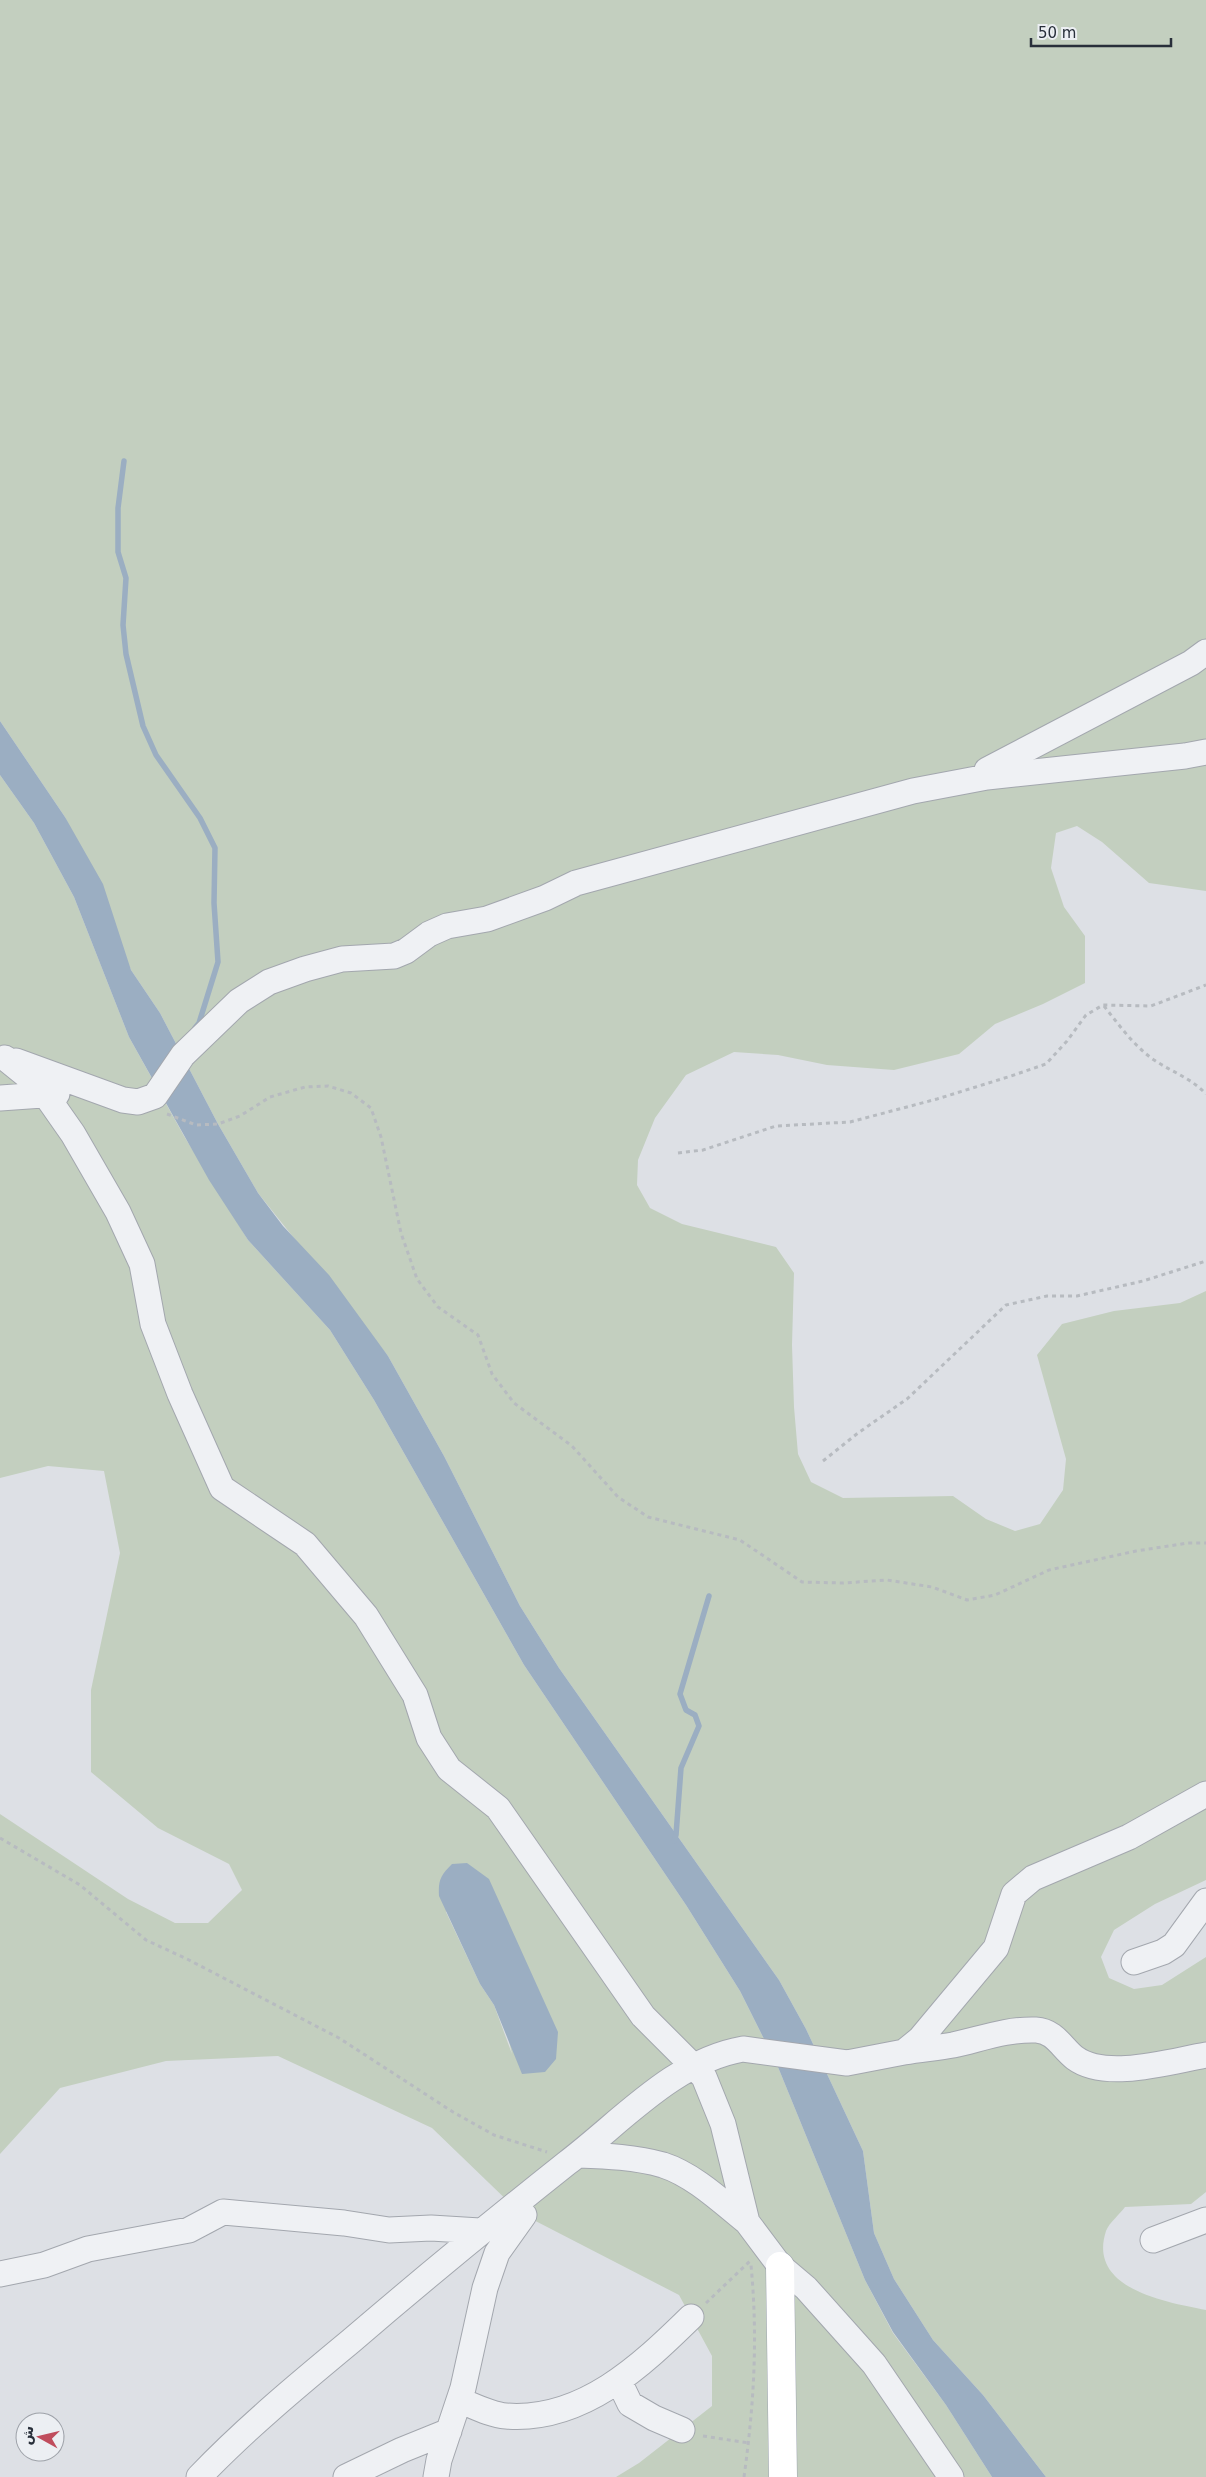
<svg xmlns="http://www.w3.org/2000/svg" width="1206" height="2477" font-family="'DejaVu Sans','Noto Naskh Arabic',sans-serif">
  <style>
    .green { fill: #c3cfbf; fill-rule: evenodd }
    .water { fill: #9baec2 }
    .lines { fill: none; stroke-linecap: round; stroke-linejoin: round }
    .stream { stroke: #9baec2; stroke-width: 5.5 }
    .minor-casing { stroke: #a3a7ae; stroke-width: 27 }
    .major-casing { stroke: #9ea5b0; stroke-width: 29 }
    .path { stroke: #b7bbc0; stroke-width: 3; stroke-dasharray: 4 4; stroke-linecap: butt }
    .minor { stroke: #eff1f4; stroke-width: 25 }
    .major { stroke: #fff; stroke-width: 28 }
  </style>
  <rect width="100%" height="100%" fill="#dde0e5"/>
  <path class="green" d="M0,0H1206V891L1149,883L1102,842L1077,826L1056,833L1051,868L1064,907L1085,936V983L1043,1004L995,1024L959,1054L894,1070L827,1065L778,1055L734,1052L686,1075L655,1118L638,1160L637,1185L650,1208L682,1224L776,1247L794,1273L792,1345L794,1407L798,1454L811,1482L843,1498L953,1496L986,1519L1015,1531L1040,1524L1063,1490L1066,1459L1037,1355L1062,1324L1114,1311L1180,1303L1206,1291V1880L1155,1904L1114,1930L1101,1957L1109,1978L1134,1989L1162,1985L1206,1957V2192L1191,2204L1125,2207C1120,2214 1109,2223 1106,2231C1087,2289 1166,2302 1206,2310V2477H1046L983,2395L933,2340L894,2279L874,2233L863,2151L806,2029L779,1980L559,1668L520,1606L444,1456L388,1356L258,1193L218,1124L160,1013L131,970L65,817L0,721Z
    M0,775L34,823L74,897L129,1037L184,1136L248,1240L330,1330L374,1400L524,1665L686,1905L740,1991L778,2067L865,2280L893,2333L946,2405L992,2477H616L639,2463L712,2406V2356L679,2295L520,2213L432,2128L278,2056L166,2061L60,2088L0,2154V1814L128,1899L175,1923H208L242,1890L229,1864L158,1828L91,1772V1690L120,1553L104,1471L48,1466L0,1478ZM467,1863L512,2054L494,2005L480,1984L446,1912Z"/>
  <path class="water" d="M0,721L65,817L103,884L131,970L160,1013L218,1124L258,1193L283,1226L329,1275L388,1356L444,1456L520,1606L559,1668L779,1980L806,2029L863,2151L874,2233L894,2279L933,2340L983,2395L1046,2477H992L946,2405L893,2332L865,2280L778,2067L740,1991L686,1905L524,1665L374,1400L330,1330L248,1240L209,1180L129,1037L74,897L34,823L0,775Z
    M467,1863L489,1879L558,2032L556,2059L545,2072L522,2074L494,2005L480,1984L439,1896C438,1880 441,1875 452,1864Z"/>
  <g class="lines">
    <path class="stream" d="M124,461L118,508V552L126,578L123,625L126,654L143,726L156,755L200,818L215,848L214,903L218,962L199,1023L195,1028
      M674,1841L676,1835L681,1768L699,1726L695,1715L686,1710L680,1694L709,1596"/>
    <defs>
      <path id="minor" d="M987,770L1191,663L1206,652
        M5,1058L31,1079L45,1094L73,1134L118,1212L142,1264L153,1324L180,1394L222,1488L305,1544L366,1616L415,1695L429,1738L449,1769L498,1808L643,2016L704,2077L723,2124L747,2222L780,2266L806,2288L874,2364L951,2477
        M16,1061L123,1100L138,1102L155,1096L183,1055L239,1001L269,982L305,969L342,959L394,956L406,951L429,934L447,926L487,919L545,898L576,883L913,791L987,777L1185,756L1206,752
        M0,1098L57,1094
        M1134,1962L1163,1952L1174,1945L1206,1901
        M904,2052C920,2049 937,2048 953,2045C981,2039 1006,2029 1036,2030C1055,2031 1062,2048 1075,2058C1106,2081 1171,2061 1206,2055
        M578,2155C607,2156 635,2157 663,2165C694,2175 722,2202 747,2222
        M1153,2240L1206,2220
        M0,2274L44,2265L88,2249L189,2230L223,2212L344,2223L389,2230L431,2228L480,2231
        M619,2381L630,2404L654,2418L682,2430
        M459,2400C474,2406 491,2415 506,2416C582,2422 641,2366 691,2317
        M199,2477C246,2428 299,2384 351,2341C422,2280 494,2221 567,2163C621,2122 674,2061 743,2049L847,2063L904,2052L920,2039L996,1948L1014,1894L1033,1878L1129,1837L1206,1794
        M346,2477L402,2450L449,2431
        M436,2477L439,2460L463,2388L485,2288L497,2253L524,2215"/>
      <path id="major" d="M780,2266L783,2477"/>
    </defs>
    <use href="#minor" class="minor-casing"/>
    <use href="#major" class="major-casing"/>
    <path class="path" d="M1104,1006C1119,1025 1134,1046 1154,1060C1172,1072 1191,1078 1206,1094
      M167,1114L196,1125L218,1124L240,1116L270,1097L305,1087L328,1086L351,1093L371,1108L381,1137L401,1233L417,1279L438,1307L478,1335L492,1374L514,1403L572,1446L618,1497L648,1517L740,1540L802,1582L843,1583L887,1580L932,1587L967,1600L995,1595L1049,1570L1136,1551L1188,1543H1206
      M678,1153L703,1150L776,1126L850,1122L937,1099L1011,1076L1046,1064L1067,1041L1086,1015L1103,1005L1151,1006L1206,985
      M823,1461L858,1433L907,1399L1006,1305L1047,1296H1077L1143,1281L1206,1261
      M0,1838L80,1885L146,1940L189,1960L339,2038L453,2112L494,2135L547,2152
      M706,2303L750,2261
      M703,2436L749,2443
      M744,2477C754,2404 758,2339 751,2265"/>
    <use href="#minor" class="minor"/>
    <use href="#major" class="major"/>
  </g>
  <g transform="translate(40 2437) rotate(278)"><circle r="24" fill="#eceff3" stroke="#9ea2a9"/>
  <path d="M0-4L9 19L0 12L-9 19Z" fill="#c04d5d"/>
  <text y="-8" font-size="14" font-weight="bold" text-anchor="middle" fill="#282f3a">ش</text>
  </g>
  <path d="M1031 38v8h140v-8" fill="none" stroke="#282f3a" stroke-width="2.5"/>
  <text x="1038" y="38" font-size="15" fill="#282f3a" stroke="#eceff3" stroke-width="4" paint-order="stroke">50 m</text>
</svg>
